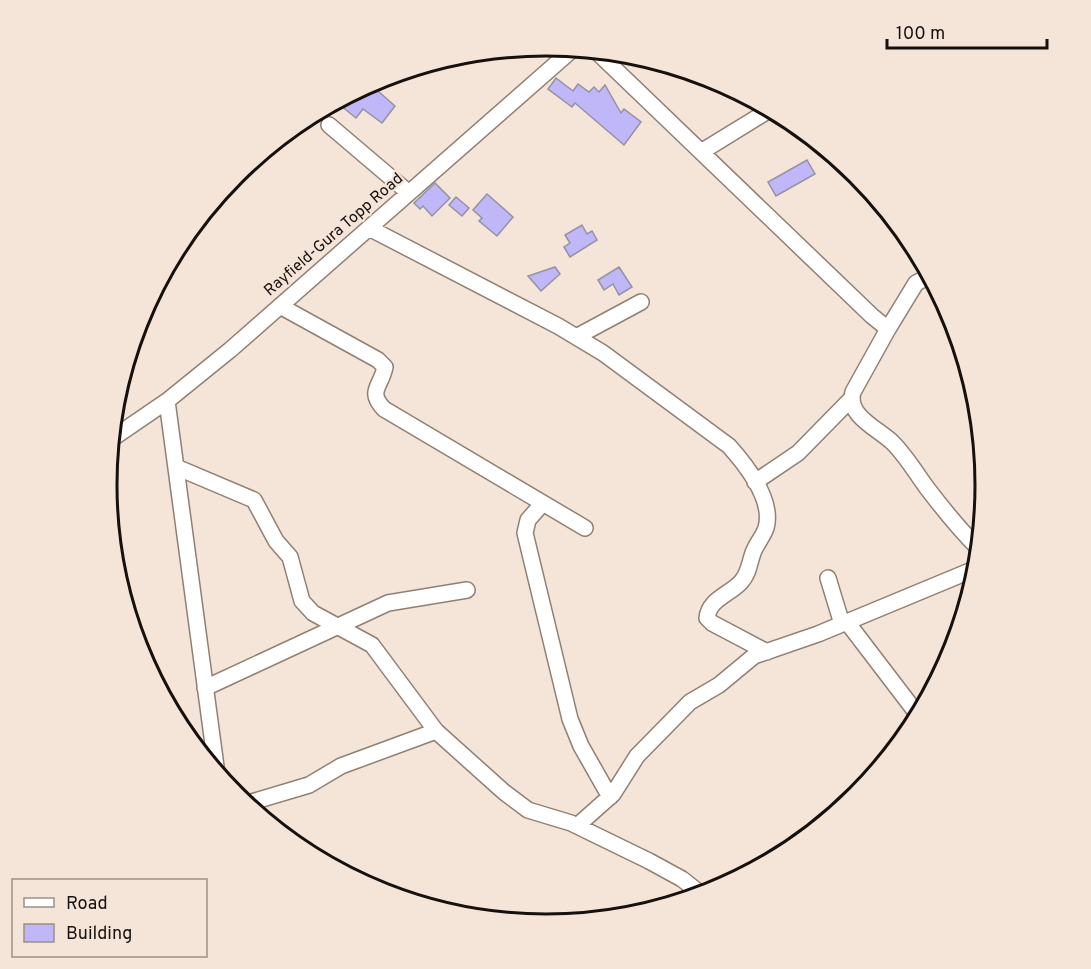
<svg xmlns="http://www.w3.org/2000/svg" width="1091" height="969" font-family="Overpass,sans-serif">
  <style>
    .building { fill: #bfb7f8; stroke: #9391a2; stroke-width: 1.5 }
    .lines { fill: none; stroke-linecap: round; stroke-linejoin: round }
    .minor-casing { stroke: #8f8074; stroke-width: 18 }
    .minor { stroke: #fff; stroke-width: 15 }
    .labels { text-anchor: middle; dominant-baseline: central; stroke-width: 4.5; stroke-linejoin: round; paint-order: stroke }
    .street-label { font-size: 16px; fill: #16110d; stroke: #f5e4d8 }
    .rim { fill: none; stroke: #16110d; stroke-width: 3 }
  </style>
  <rect width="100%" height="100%" fill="#f5e4d8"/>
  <path class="building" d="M556,78L573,91L578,84L589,92L594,87L599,92L605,85L621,113L624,109L641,122L624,145L575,103L572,107L548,89Z
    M369,83L395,106L382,123L363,109L356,118L340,105L350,93Z
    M807,160L815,174L776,196L768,182Z
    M847,166L865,185L863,187L842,173Z
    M435,183L450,198L432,216L423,206L420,209L414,203Z
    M487,194L513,217L497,236L479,221L482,218L473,210Z
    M456,197L469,208L462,216L449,205Z
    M582,225L587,234L592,231L597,240L570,257L564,247L570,243L565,235Z
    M555,267L560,274L541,291L528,276Z
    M619,267L632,287L619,295L613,284L604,290L598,280Z"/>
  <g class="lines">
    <defs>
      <path id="minor" d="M595,50L872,316L888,329L853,392C846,416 879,429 893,443C906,456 916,473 927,488C943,509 960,530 979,549
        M329,125L409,193
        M701,152L771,109
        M369,228L558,326L603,353L729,446C746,465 774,500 766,528C763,537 756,544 753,553C749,564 749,573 741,582C729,595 709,599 707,618L712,623L767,652
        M280,306L378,360L385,367C381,387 367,391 384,409L585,528
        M888,329L916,283L930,276
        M576,337L641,302
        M167,401L217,774
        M110,440L167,401L230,350L574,48
        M176,467L254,500L276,541L290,557L302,601L313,613L372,645L436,731L504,792L528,810L571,823L649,861L682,879L701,894
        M755,482L798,453L851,399
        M543,503L528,520L525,533L570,719L581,746L610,797
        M828,578L842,624
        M847,622L918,715
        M205,688L388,603L467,590
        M245,804L309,785L341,766L436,731
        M577,826L613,794L637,756L690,702L719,685L754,656L818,634L977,568"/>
    </defs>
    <use href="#minor" class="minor-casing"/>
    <use href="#minor" class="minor"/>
  </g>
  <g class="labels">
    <g class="street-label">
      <text transform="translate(334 235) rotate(-41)">Rayfield-Gura Topp Road</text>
    </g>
  </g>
  <path d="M0 0H1091V969H0ZM117 485a429 429 0 1 1 858 0a429 429 0 1 1-858 0Z" fill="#f5e4d8" fill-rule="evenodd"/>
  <path class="rim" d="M117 485a429 429 0 1 1 858 0a429 429 0 1 1-858 0Z"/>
  <rect x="12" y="879" width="195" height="78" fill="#f5e4d8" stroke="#9c9087" stroke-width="1.5"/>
  <rect x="24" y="898" width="30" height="9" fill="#ffffff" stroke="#9c9087" stroke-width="1.5"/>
  <text x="66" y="909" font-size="18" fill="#16110d">Road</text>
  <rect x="24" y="924" width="30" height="18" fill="#bfb7f8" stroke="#9c9087" stroke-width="1.5"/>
  <text x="66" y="939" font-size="18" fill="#16110d">Building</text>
  <path d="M887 39v9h160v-9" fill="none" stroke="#16110d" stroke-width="3"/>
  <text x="896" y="39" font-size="18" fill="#16110d" stroke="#f5e4d8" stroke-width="4.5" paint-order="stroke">100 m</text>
</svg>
